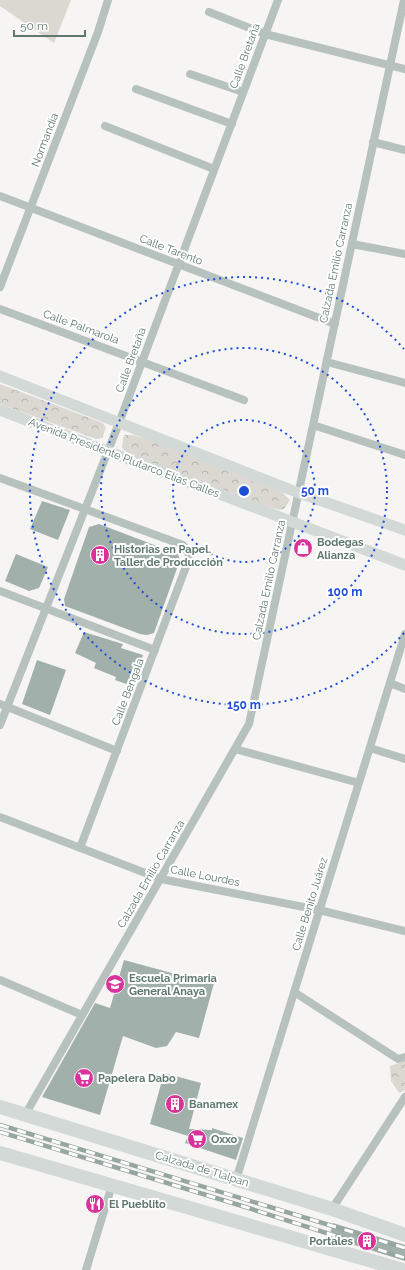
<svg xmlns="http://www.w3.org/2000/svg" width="405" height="1270" font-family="Raleway,sans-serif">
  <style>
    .forest { fill: url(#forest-crowns) }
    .garden { fill: #dad8d1 }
    .building { fill: #a1b0aa }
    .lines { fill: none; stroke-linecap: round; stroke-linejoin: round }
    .street { stroke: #b7c1bd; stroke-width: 8 }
    .secondary { stroke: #d2d9d6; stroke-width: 11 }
    .highway { stroke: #d2d9d6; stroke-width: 14 }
    .rail-casing { stroke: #98a6a0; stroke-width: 4.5 }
    .rail { stroke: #fff; stroke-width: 3; stroke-dasharray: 9; stroke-linecap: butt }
    .ring { fill: none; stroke: #1d4ed8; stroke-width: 2; stroke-dasharray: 2 4 }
    .labels { text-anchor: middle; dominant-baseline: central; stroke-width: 4; stroke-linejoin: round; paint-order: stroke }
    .street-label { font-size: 11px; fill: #5f786e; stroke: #fff }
    .poi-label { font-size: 11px; font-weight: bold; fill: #5f786e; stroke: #fff; text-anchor: start }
    .centre { fill: #1d4ed8; stroke: #fff; stroke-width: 2 }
    .ring-label { font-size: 12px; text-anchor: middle; font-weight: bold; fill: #1d4ed8; stroke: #fff; stroke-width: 4; stroke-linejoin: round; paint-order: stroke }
  </style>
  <defs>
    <pattern id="forest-crowns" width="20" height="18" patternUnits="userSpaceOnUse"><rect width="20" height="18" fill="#dad8d1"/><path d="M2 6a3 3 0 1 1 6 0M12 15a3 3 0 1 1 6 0" fill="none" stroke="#b4b4ae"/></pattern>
  </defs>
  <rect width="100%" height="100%" fill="#f7f5f4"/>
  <path class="forest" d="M0,384L103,423L106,428L102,438L96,439L0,404Z
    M125,435H133L150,440L282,492L290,500L284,509L280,510L268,507L129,454L122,448L123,438Z
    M405,1061V1090L399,1093L391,1081L390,1066Z"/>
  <path class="garden" d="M0,0H71L54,43L0,6Z"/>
  <path class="building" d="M42,501L70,510L58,540L30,529Z
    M99,524L178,554L180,560L154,633L147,635L140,634L65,606L64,599L89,527Z
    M16,554L48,567L39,588L29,591L5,581Z
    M84,632L123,644L121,648L143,655L132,686L115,680L116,677L94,668L96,663L75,653Z
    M37,660L66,670L50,715L22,704Z
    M124,960L190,978L191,975L198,977V979L214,983L199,1038L176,1032L167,1046L156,1048L123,1036L100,1115L42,1097L95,1003L110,1008Z
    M164,1073L201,1083L189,1129L212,1130V1128L243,1138L236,1160L185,1143L188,1136L150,1124Z
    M333,1223L405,1245V1261L329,1237Z"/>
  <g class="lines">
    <path class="street" d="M209,12L265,34L405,69
      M190,74L243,92
      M136,89L232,124
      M105,126L214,169
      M373,142L405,150
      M0,196L335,324
      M352,244L405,254
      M0,287L98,32L108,0
      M0,309L244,400
      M327,362L405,383
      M313,425L405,455
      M0,478L183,545L189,554L187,564L80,848
      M0,591L155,650
      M390,683L405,689
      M0,704L117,751
      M0,725L119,423L278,0
      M370,748L405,759
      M235,749L359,783
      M0,817L161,879L319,910L405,931
      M0,980L82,1015
      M294,992L398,1059L405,1057
      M25,1115L249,724L404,0
      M236,1180L405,634
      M332,1209L405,1097
      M86,1270L112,1185"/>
    <path class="secondary" d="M0,376L299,493L405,530
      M0,410L405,565"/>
    <path class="highway" d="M0,1107L332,1209L405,1235
      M0,1153L403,1270"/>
    <defs>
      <path id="rail" d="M0,1125L405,1248
        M0,1132L239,1205L405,1258"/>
    </defs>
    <use href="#rail" class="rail-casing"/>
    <use href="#rail" class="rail"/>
  </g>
  <g class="ring">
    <circle cx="244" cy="491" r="71"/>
    <circle cx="244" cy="491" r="143"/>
    <path d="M404 633A214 214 0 1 1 404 349"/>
  </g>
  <defs>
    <symbol id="shop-disc" viewBox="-11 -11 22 22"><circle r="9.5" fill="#d9339b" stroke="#fff"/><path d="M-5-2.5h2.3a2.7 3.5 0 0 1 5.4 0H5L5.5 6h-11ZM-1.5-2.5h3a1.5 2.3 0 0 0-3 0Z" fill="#fff"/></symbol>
    <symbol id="building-disc" viewBox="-11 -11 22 22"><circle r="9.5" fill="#d9339b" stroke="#fff"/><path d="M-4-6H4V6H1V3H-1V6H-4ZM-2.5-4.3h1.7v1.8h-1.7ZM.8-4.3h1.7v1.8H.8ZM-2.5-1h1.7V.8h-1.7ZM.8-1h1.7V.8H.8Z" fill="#fff"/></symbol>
    <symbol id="school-disc" viewBox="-11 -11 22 22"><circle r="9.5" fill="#d9339b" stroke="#fff"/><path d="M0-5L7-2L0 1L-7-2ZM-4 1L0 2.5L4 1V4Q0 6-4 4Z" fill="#fff"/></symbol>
    <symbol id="supermarket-disc" viewBox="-11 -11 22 22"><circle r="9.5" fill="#d9339b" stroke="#fff"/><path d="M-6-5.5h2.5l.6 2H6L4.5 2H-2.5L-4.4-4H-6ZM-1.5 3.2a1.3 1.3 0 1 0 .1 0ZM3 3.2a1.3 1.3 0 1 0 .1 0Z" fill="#fff"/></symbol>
    <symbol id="restaurant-disc" viewBox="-11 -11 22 22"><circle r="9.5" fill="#d9339b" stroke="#fff"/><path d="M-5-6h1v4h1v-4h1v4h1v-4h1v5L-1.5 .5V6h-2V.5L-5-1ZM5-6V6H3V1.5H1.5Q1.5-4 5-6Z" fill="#fff"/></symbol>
  </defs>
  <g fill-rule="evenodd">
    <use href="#shop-disc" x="292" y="537" width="22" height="22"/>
    <use href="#building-disc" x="89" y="544" width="22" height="22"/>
    <use href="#school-disc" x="104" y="973" width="22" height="22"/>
    <use href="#supermarket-disc" x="73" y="1067" width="22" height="22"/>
    <use href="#building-disc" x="164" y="1093" width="22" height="22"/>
    <use href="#supermarket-disc" x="186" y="1128" width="22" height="22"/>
    <use href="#restaurant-disc" x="84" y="1193" width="22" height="22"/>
    <use href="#building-disc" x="356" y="1230" width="22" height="22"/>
  </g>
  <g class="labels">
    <g class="street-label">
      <text transform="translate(245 56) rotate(-70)">Calle Bretaña</text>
      <text transform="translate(45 140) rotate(-69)">Normandia</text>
      <text transform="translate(171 250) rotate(21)">Calle Tarento</text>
      <text transform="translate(336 263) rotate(-78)">Calzada Emilio Carranza</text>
      <text transform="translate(81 327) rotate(20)">Calle Palmarola</text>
      <text transform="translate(131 360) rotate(-70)">Calle Bretaña</text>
      <text transform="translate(124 458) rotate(21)">Avenida Presidente Plutarco Elías Calles</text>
      <text transform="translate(269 580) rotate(-78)">Calzada Emilio Carranza</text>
      <text transform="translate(128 692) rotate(-69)">Calle Bengala</text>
      <text transform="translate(151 874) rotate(-60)">Calzada Emilio Carranza</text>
      <text transform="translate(205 876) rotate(11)">Calle Lourdes</text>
      <text transform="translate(310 904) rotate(-73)">Calle Benito Juárez</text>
      <text transform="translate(202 1169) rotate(17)">Calzada de Tlalpan</text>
    </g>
    <g class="poi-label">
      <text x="317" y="542">Bodegas<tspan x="317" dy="13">Alianza</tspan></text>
      <text x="114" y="549">Historias en Papel.<tspan x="114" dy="13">Taller de Producción</tspan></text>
      <text x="129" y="978">Escuela Primaria<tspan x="129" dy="13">General Anaya</tspan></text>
      <text x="98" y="1078">Papelera Dabo</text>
      <text x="189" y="1104">Banamex</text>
      <text x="211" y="1139">Oxxo</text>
      <text x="109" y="1204">El Pueblito</text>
      <text x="353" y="1241" text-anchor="end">Portales</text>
    </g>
  </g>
  <circle cx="244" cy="491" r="6" class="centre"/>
  <g class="ring-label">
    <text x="315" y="495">50 m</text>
    <text x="345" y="596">100 m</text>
    <text x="244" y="709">150 m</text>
  </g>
  <path d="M14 30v6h71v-6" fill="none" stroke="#5f786e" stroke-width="2"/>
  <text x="20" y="30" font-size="12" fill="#5f786e" stroke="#ffffff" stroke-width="3" paint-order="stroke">50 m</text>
</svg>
